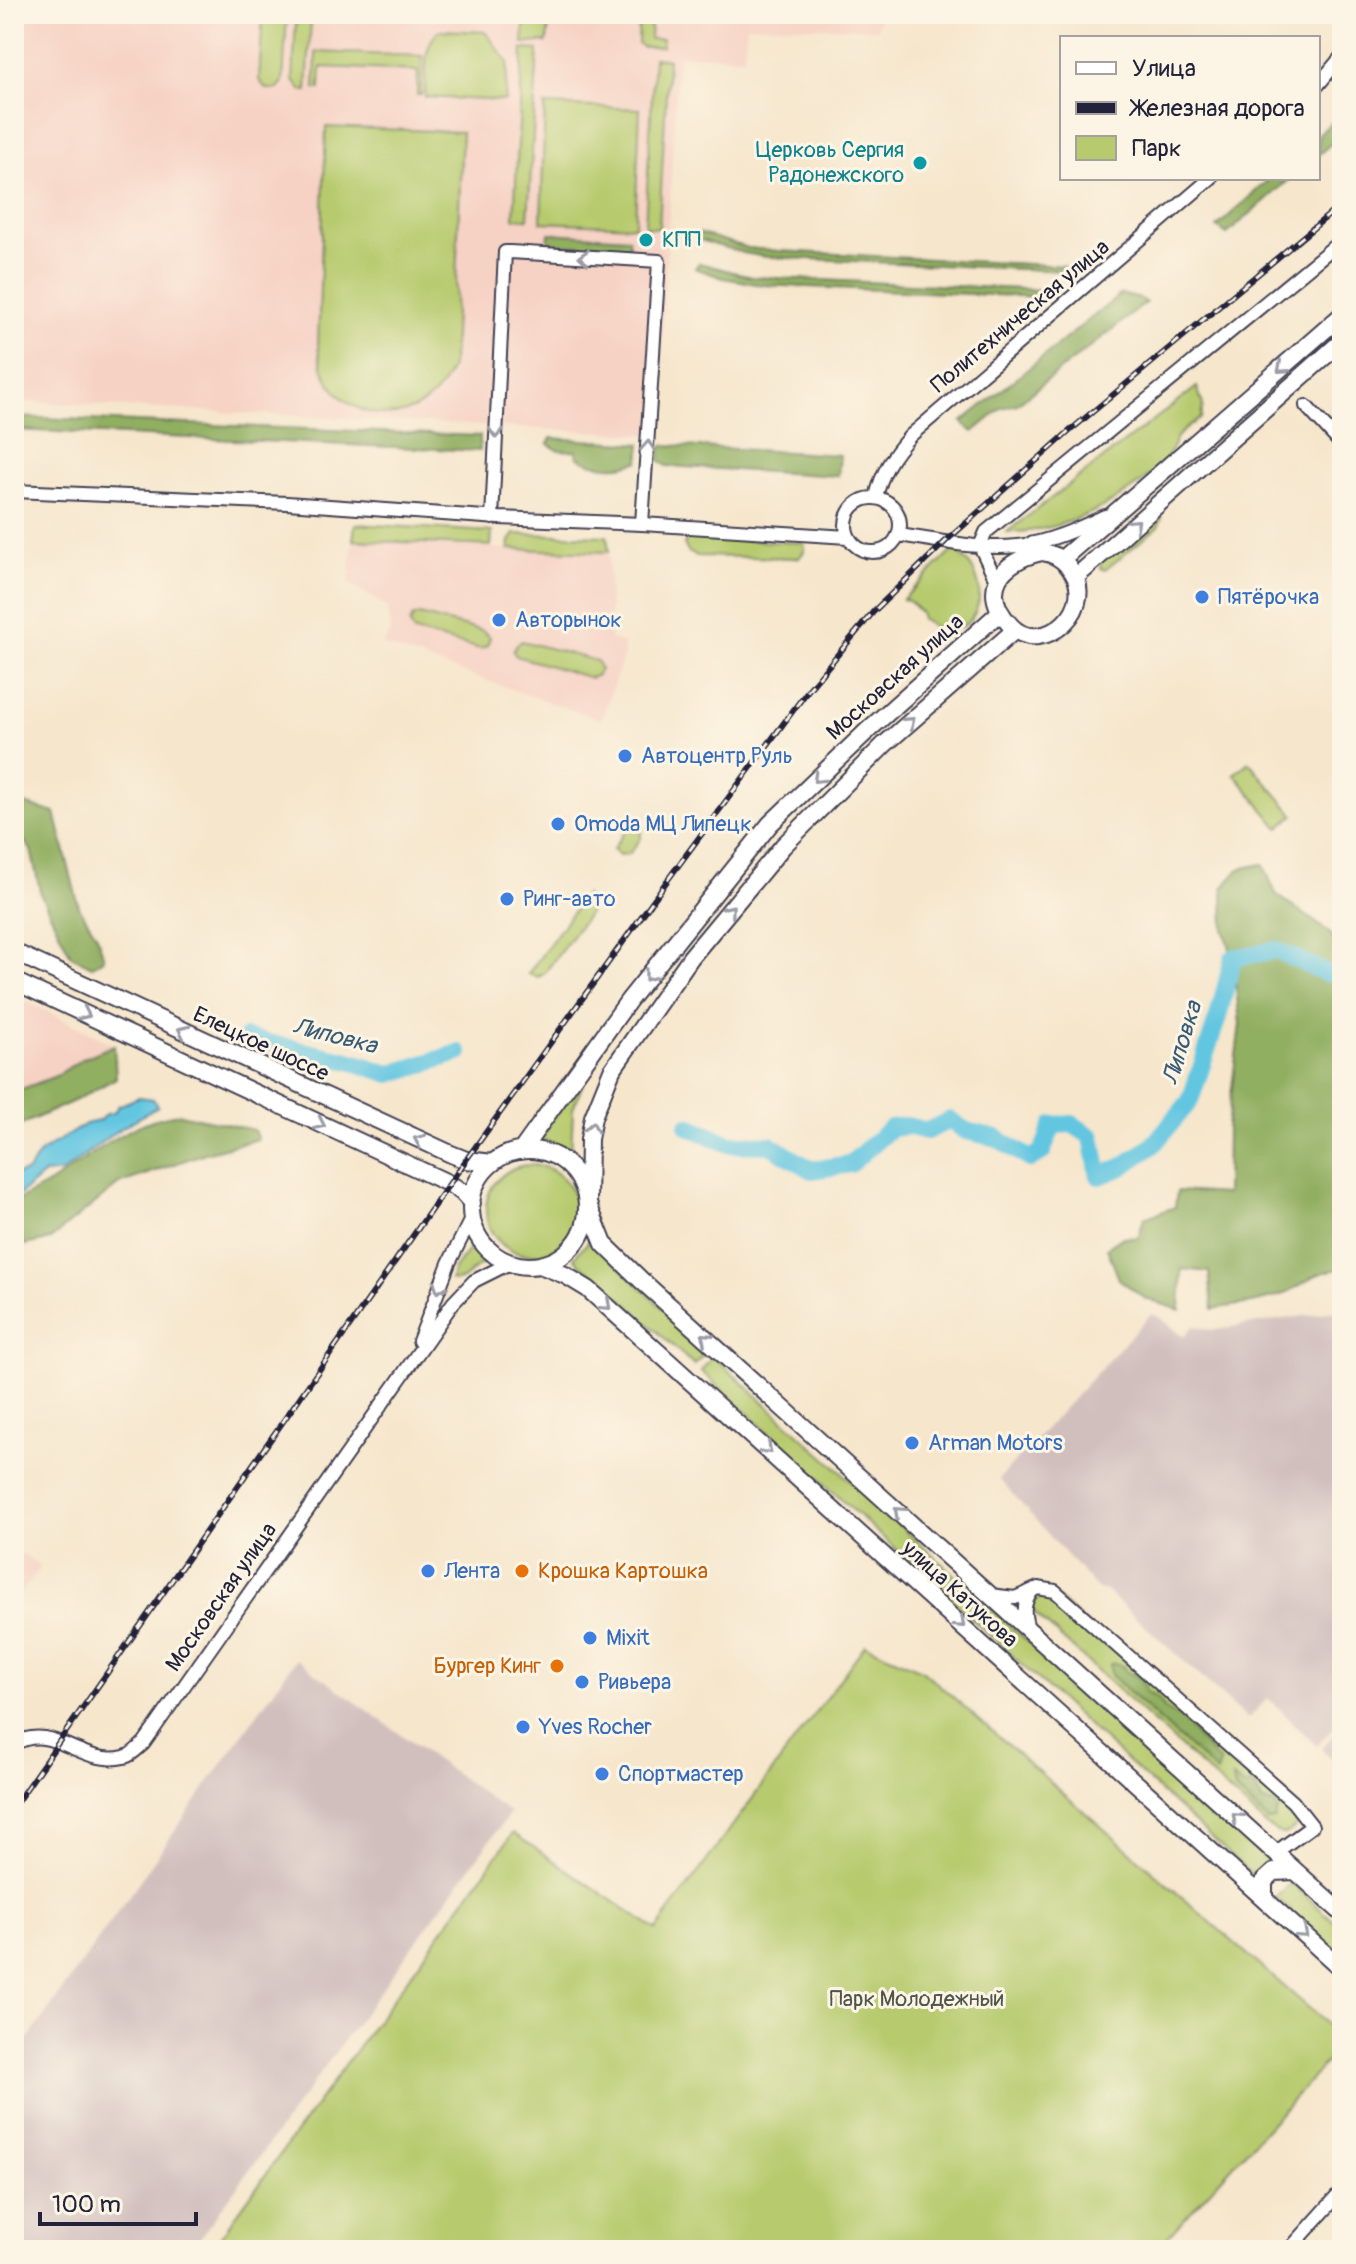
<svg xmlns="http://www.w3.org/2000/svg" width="1356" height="2264" font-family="Pangolin,sans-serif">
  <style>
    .built { fill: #f6d2c4 }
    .industrial { fill: #d1bfbe }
    .green { fill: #b7cb6e; stroke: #6c7654; stroke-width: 2; fill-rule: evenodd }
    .forest { fill: #91af61; stroke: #5a684e; stroke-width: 2 }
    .water { fill: #63c6e1; stroke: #42748e; stroke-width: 2 }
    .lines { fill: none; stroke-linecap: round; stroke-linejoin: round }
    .river { stroke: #63c6e1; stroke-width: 18 }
    .minor-casing { stroke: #423f51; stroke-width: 16 }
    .major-casing { stroke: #423f51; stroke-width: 20 }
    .minor { stroke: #fff; stroke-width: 12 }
    .major { stroke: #fff; stroke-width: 16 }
    .rail-casing { stroke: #22223b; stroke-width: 6 }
    .rail { stroke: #fcf5e5; stroke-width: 3; stroke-dasharray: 9; stroke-linecap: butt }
    .oneway { stroke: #9c9ca7 }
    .culture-dot { fill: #0f9aa8; stroke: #fcf5e5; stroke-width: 3 }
    .shop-dot { fill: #3f7fe0; stroke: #fcf5e5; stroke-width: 3 }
    .food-dot { fill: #e8710a; stroke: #fcf5e5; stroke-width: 3 }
    .labels { text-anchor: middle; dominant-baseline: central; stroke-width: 6; stroke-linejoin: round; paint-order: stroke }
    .culture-label { font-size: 22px; fill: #0d838f; stroke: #fcf5e5; text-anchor: end }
    .street-label { font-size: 22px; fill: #22223b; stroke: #fcf5e5 }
    .shop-label { font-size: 22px; fill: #366cbe; stroke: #fcf5e5; text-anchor: start }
    .food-label { font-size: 22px; fill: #c56008; stroke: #fcf5e5; text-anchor: start }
    .park-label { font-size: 22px; fill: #4f554a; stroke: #fcf5e5 }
    .water-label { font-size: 24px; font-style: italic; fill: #395b75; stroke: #fcf5e5 }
  </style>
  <rect width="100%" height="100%" fill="#fcf5e5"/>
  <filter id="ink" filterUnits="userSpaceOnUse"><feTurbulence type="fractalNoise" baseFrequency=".0125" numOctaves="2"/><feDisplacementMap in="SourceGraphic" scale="16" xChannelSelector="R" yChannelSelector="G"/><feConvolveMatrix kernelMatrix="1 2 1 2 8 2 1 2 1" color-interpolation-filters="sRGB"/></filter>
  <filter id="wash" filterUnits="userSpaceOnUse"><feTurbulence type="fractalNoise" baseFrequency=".006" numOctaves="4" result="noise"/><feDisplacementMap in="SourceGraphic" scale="32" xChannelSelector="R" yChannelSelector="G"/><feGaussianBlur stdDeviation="1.8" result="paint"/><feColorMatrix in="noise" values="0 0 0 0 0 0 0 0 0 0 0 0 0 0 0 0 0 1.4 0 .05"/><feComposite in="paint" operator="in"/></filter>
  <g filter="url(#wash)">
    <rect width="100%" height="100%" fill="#f6e6cc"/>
    <path class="built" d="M14,14H881L877,29L747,25L744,57L678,55L657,435L14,401Z
      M353,540L509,549L609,552L610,638L624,644V655L601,720L383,645L390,631L388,608L349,583Z
      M14,995L114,1045L56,1076L14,1092Z
      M14,1547L41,1567L14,1603Z"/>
    <path class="industrial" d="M1342,1310V1718L1317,1746L1268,1698L1248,1719L1106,1591L1097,1589L999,1479L1151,1314L1158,1316L1184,1337L1193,1326L1212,1330Z
      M296,1659L510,1813L191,2250H32L14,2237V2059Z
      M1342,1725V1768L1321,1749Z"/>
    <path class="green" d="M263,14H287L283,82L277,89H266L259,80Z
      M525,14H550L547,42L523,43Z
      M639,14H672L651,17L650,39H662V47H642L638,43Z
      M296,18L311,19L307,91L301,90L293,80Z
      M441,30L485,32L508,62L505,101L425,97C426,76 421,43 441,30Z
      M523,49L538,50L528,219L514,218Z
      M316,52L422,56L421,95H417L418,71L321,67L320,89H315Z
      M654,58L668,59L659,228L645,227Z
      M545,105L640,109L635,226L541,222Z
      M326,127L462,132L453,360C431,441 322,428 318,344Z
      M1197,387L1203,405L1201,418C1194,423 1183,430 1177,437C1173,444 1172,452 1166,459C1127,501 1064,533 1007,532Z
      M1158,513L1162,517L1158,527L1105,570L1101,568L1100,560Z
      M355,524L492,532L491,546L353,540Z
      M515,534L607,536L609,552L509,549L510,541Z
      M688,538L804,543L805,550L799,558L697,556L688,552L684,544Z
      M953,550C1004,580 974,658 921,619V613L909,601L903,599Z
      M419,615L483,631L490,637L487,646L481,649L414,632L410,624L412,618Z
      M522,641L597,661L600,669L597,675L591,678L516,656L513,651L517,644Z
      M1249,762L1294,815L1279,828L1234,774Z
      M633,821L641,828V838L629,854L619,855L613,849Z
      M585,895L591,903L589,913L544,974L538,977L528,974Z
      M589,1068L573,1109L571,1154L557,1144L539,1139Z
      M486 1210a45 45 0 1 1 90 0a45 45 0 1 1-90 0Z
      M475,1241L494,1261C489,1263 484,1263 480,1265C469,1271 464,1284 451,1280L453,1270Z
      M589,1241L595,1243L707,1351L694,1365L604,1283L578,1263L574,1257Z
      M713,1356L1271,1862L1254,1877L701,1371Z
      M1043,1594L1055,1596L1294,1812L1297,1824C1287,1839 1280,1835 1267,1826L1034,1613V1602ZM1123,1666L1125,1672L1146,1692L1158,1699L1166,1711L1180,1717L1220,1763L1217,1772L1125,1689Z
      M865,1645L922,1670L1342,2037V2045L1156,2250H211L513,1833L656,1930Z
      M1291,1883L1342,1928V1957L1275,1897Z"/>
    <path class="forest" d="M1342,113V134L1318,155V135Z
      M1270,178H1291L1227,234L1217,227Z
      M549,233L629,238V248L548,244Z
      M699,233L748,248L779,251L1065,266L1064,271L767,257L743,253L697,239Z
      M699,263L752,277L1043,290L1039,297L762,285L723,278L695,268Z
      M1121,294L1141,299L1146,303L1017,404L1002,408L973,432L962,422Z
      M14,417L480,436V451L14,430Z
      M551,438L641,444L639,461C621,469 594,468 577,457L576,451L558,450L548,444Z
      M665,445L840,455L838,476L667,466L659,460L660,449Z
      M14,801L55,813L79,907L97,936L104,958L92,966L71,956L41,895L31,850L21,837L14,835Z
      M1263,864L1276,894L1329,932L1342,957V1269C1310,1272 1309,1283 1283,1294C1261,1303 1237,1305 1213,1309L1209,1272L1182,1269L1180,1310L1146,1299L1119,1279L1107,1248L1123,1237L1138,1238L1144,1218L1175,1207L1177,1191L1226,1194L1227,1127L1240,1024L1233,958L1224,929L1223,888L1239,869Z
      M114,1045L116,1078L76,1100L14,1128V1092L56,1076L82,1059Z
      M180,1114L254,1130L258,1139L205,1153L119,1184L49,1240L14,1247V1202C27,1195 41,1189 53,1181C91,1156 133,1118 180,1114Z
      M1116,1663L1123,1666L1126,1672C1139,1676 1143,1679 1146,1692L1158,1699L1166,1711L1180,1717L1220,1763L1217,1773L1111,1675L1110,1664Z
      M1233,1778L1245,1787L1253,1784L1263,1802L1274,1804L1278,1809L1275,1820L1268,1821L1235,1790Z"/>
    <path class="water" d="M139,1097L153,1099L158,1106L115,1132L62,1172L44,1174L14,1199V1176L28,1171L41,1152L86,1124L99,1121L106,1114L114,1113L118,1106Z"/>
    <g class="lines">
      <path class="river" d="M246,1038L353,1062L390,1074L459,1053
        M688,1126L729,1144L770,1145L812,1170L850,1164L891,1128L907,1126L927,1131L950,1120L966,1131L997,1138L1030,1159L1042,1152L1053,1125L1072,1124L1092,1137L1099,1176L1122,1167L1152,1146L1190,1101L1218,1017L1233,958L1276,950L1326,973"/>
    </g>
  </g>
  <g filter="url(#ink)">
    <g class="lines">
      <defs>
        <path id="minor" d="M1318,85L1342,56
          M1306,406L1342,445
          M14,491L287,503L499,518L642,524L848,537
          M876,498C881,473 893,455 910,436L1211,178
          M846 525a27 27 0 1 1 54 0a27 27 0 1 1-54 0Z
          M492,518L505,252H510L659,261L642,524
          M898,535C937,540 978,550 1017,546C1047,543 1078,529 1105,516
          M980,546L986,532L1342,240
          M980,546L997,582
          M419,1341L449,1263L471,1219
          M990,1595L1015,1598L1038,1588L1055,1591L1293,1802L1312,1826L1275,1853
          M1028,1629C1024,1615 1022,1604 1032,1591
          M14,1744C54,1721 80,1767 124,1757C131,1756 138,1748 144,1743L453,1303L474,1281L510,1263
          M1289,2250L1342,2191"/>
        <path id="major" d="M1042,552C1053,554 1060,557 1068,566C1103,605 1042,659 1011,626C978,591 1000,561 1042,552Z
          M1062,559L1342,315
          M1077,576L1342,341
          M1015,630L885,744L783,846L691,957L612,1070L593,1117L589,1139L588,1204L604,1244L641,1280L1342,1913
          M14,952L451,1154L466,1160L493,1163
          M14,981L450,1184L462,1192L472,1203
          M471 1208a58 58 0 1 1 116 0a58 58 0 1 1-116 0Z
          M521,1151L629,1000L770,824L866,732L999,613
          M540,1265L565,1275L588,1289L1342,1969
          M1264,1897V1881L1274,1872L1295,1871"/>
      </defs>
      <use href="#minor" class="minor-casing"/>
      <use href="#major" class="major-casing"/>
      <use href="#minor" class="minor"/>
      <use href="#major" class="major"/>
      <defs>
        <path id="rail" d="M14,1806L466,1160L672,874L809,689L874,611L946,541L1072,429L1342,204"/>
      </defs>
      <use href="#rail" class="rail-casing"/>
      <use href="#rail" class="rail"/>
    </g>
    <defs><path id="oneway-chevron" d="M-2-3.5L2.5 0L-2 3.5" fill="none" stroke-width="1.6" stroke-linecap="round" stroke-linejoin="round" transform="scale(2)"/></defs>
    <g class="oneway">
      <use href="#oneway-chevron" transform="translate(584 257) rotate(-177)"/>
      <use href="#oneway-chevron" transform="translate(1282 368) rotate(139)"/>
      <use href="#oneway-chevron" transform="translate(496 433) rotate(93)"/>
      <use href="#oneway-chevron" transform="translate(648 446) rotate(-86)"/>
      <use href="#oneway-chevron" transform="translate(1135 524) rotate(-42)"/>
      <use href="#oneway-chevron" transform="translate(910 722) rotate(-41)"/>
      <use href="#oneway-chevron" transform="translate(818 778) rotate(136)"/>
      <use href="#oneway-chevron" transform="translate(730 910) rotate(-50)"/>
      <use href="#oneway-chevron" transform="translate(649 976) rotate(128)"/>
      <use href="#oneway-chevron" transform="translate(85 1014) rotate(25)"/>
      <use href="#oneway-chevron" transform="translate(183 1031) rotate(-155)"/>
      <use href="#oneway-chevron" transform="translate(320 1124) rotate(25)"/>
      <use href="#oneway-chevron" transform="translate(592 1127) rotate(-79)"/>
      <use href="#oneway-chevron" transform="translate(419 1140) rotate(-156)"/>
      <use href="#oneway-chevron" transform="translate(439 1288) rotate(111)"/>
      <use href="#oneway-chevron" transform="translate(606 1305) rotate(42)"/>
      <use href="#oneway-chevron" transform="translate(706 1338) rotate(-138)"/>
      <use href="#oneway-chevron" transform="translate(767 1449) rotate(42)"/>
      <use href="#oneway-chevron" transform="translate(899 1512) rotate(-138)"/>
      <use href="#oneway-chevron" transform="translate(960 1623) rotate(42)"/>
      <use href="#oneway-chevron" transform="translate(1237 1818) rotate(-138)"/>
      <use href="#oneway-chevron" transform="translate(1303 1933) rotate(42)"/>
    </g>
  </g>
  <g class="culture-dot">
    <circle cx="920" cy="163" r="8"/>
    <circle cx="646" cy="240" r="8"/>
  </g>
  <g class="shop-dot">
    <circle cx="1202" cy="597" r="8"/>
    <circle cx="499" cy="620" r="8"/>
    <circle cx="625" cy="756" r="8"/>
    <circle cx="558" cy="824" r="8"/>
    <circle cx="507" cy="899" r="8"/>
    <circle cx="912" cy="1443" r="8"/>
    <circle cx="428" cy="1571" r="8"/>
    <circle cx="590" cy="1638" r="8"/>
    <circle cx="582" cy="1682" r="8"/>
    <circle cx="523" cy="1727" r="8"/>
    <circle cx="602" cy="1774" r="8"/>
  </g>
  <g class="food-dot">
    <circle cx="522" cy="1571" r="8"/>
    <circle cx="557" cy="1666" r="8"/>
  </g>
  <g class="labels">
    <g class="culture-label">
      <text x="904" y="150">Церковь Сергия<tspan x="904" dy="25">Радонежского</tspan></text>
      <text x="662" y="240" text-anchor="start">КПП</text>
    </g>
    <g class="street-label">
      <text transform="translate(1020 316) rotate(-40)">Политехническая улица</text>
      <text transform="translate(895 677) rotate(-42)">Московская улица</text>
      <text transform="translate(261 1044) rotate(25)">Елецкое шоссе</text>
      <text transform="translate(960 1594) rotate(42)">улица Катукова</text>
      <text transform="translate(221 1597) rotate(-55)">Московская улица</text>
    </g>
    <g class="shop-label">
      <text x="1218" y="597">Пятёрочка</text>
      <text x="515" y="620">Авторынок</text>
      <text x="641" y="756">Автоцентр Руль</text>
      <text x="574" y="824">Omoda МЦ Липецк</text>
      <text x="523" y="899">Ринг-авто</text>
      <text x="928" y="1443">Arman Motors</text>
      <text x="444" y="1571">Лента</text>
      <text x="606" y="1638">Mixit</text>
      <text x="598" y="1682">Ривьера</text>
      <text x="539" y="1727">Yves Rocher</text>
      <text x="618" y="1774">Спортмастер</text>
    </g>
    <g class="food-label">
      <text x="538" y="1571">Крошка Картошка</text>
      <text x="541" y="1666" text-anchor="end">Бургер Кинг</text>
    </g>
    <g class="park-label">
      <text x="917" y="1999">Парк Молодежный</text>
    </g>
    <g class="water-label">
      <text transform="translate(335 1036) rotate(14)">Липовка</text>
      <text transform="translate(1182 1043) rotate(-73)">Липовка</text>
    </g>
  </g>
  <rect width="1356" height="2264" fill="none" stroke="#fcf5e5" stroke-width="48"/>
  <rect x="1060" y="36" width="260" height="144" fill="#fcf5e5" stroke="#a5a1a1" stroke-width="2"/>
  <rect x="1076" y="62" width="40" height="12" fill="#ffffff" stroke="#a5a1a1" stroke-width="2"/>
  <text x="1132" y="76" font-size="24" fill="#22223b">Улица</text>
  <rect x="1076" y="102" width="40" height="12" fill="#22223b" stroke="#a5a1a1" stroke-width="2"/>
  <text x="1132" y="116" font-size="24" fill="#22223b">Железная дорога</text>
  <rect x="1076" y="136" width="40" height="24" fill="#b7cb6e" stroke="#a5a1a1" stroke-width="2"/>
  <text x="1132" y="156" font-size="24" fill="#22223b">Парк</text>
  <path d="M40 2212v12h156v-12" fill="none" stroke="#22223b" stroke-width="4"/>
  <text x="52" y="2212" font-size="24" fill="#22223b" stroke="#fcf5e5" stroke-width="6" paint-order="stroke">100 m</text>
</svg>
